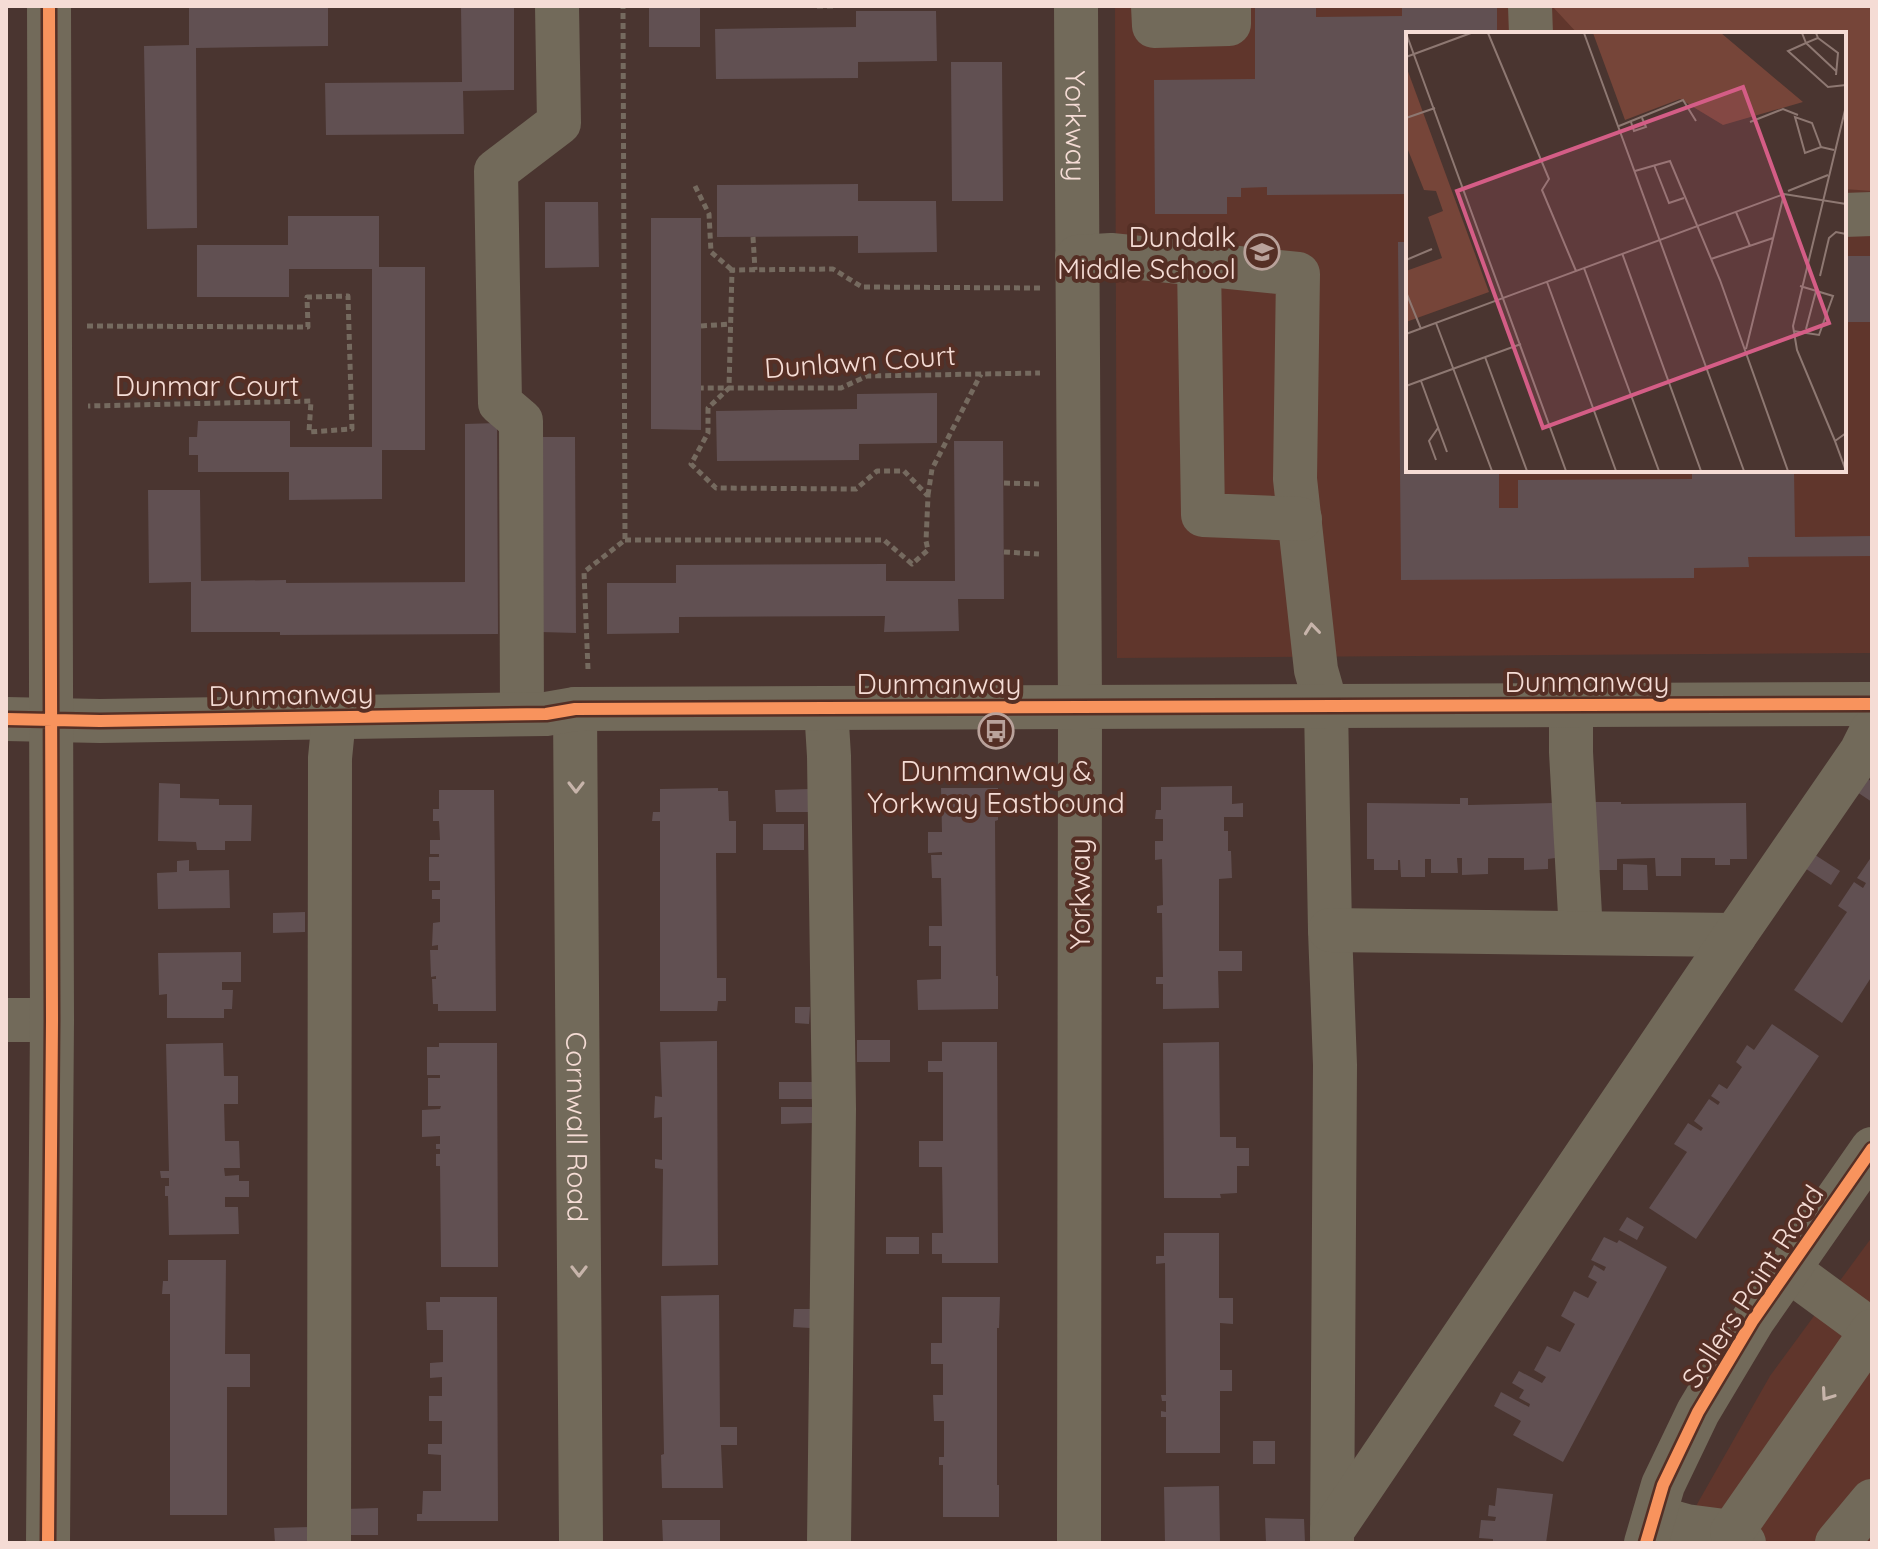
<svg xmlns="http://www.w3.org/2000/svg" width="1878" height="1549" font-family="Quicksand,sans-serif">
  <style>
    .built { fill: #60362c; fill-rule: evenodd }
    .green { fill: #764539 }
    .building { fill: #615052 }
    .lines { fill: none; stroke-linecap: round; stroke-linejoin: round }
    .path { stroke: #756a5f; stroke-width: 5; stroke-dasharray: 6 4; stroke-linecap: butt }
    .minor { stroke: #726a5a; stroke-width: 44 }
    .cycleway-casing { stroke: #552f25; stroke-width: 17 }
    .cycleway { stroke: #f8935d; stroke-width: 12 }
    .oneway { stroke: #c7b4aa }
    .labels { text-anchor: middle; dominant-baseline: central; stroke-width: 8; stroke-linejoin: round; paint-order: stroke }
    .street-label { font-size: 28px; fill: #f5dcd5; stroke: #552f25 }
    .poi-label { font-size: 28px; fill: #f5dcd5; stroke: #552f25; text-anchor: end }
    .inset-road { fill: none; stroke: #8e7872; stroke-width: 2 }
    .view { fill: #d45d86; fill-opacity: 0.15; stroke: #d45d86; stroke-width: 4 }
    .inset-edge { fill: none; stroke: #f5dcd5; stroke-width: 4 }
  </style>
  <rect width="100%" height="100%" fill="#4a3530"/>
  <path class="built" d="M1115,6H1872V653L1117,658ZM1408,34H1844V470H1408Z
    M1872,1237V1543H1678L1696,1506L1770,1376Z"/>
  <path class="green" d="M1552,6H1872V191L1844,189V34H1578Z"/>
  <path class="building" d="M189,6H328V46L196,48L197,228L147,229L144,46L189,45Z
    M461,6H514V90L463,91L464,134L326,135L325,83L462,82Z
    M649,6H700V47H649Z
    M1255,6H1316V17L1402,16V6H1497V34H1408V194L1267,195V187L1241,188V197H1227V214H1155L1154,80L1255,79Z
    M856,11H936L937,61L858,62V78L716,79L715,29L856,27Z
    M951,62H1002L1003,201H952Z
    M858,184V201H936L937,252L858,253V236L717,237V185Z
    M545,202H598L599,267L545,268Z
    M288,216H379V267H425V450H382V499L289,500V472H198V455H189V437H197L198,421H290V447H372V269H289V297H197V245H288Z
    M651,218H701V430L651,429Z
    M1398,242H1408V470H1499V508H1518V480L1692,479V470H1794L1795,537L1872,536V556L1748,557L1749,567L1694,568V578L1401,580Z
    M1844,256H1872V322H1844Z
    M937,393V443L859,444V460L717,461L716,411L857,409V394Z
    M497,423L498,634L280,635V632H191V582L149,583L148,490H200L201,581L286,580V583L465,582V424Z
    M541,437H575L576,633L541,632Z
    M954,441H1003L1004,599H958L959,631L884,632L885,616L679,617V633L607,634V583H676V565L886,564V581H955Z
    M1864,776L1872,782V802L1854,790Z
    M159,783L180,784V798L219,799V805H252L251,841H225V850H197L196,842L158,841Z
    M1232,786V804L1243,803V817H1224V831H1228V851H1231L1232,878L1219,879V951H1242V971H1218L1219,1008L1163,1009V984H1156V977H1163L1162,913H1157V906L1163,905L1162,859L1155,860V841H1163V819H1155L1156,810H1161V787Z
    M718,788V791H728L729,821H736V853H716L717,978H726V1001H718L717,1011H660V821H652L653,812H660V789Z
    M941,788H998V820L995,821L996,976H998V1009L918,1010L917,980L941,979V946H929V926H942L941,878H932L931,855H942V852L928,853V832H942Z
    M810,789L811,812H776L775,790Z
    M439,790H494L496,1011H438V1004H433L432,979H436V976L431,977L430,950H438V945L432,946L433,923L440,922V899H432V890H440V881H429V857H439V854H430V840H440L439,821H433V809H439Z
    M1460,798H1468V805L1554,803L1555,858L1548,859V869L1524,870V858H1488V874L1462,875V858H1457L1458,873H1431V859H1425V877H1401L1400,860H1398V870H1374V859H1367V803L1460,804Z
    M1588,802H1621V804L1746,803L1747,859H1730V865H1715V858H1681V876H1656L1655,858L1617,859V870H1596Z
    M763,824H804V850H763Z
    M1809,851L1840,871L1831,885L1800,865Z
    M1872,856V976L1842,1023L1794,990L1847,912L1838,906L1854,882L1863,888L1866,883L1857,878Z
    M189,860V871L229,870L230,908L158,909L157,873L177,872V861Z
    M1623,864L1647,865L1648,890H1623Z
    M305,912V932L273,933V913Z
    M241,952V982H222V990H233L232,1009H224V1018H167V994L159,995L158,953Z
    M795,1007H810L809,1024L795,1023Z
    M1772,1024L1819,1056L1696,1239L1649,1208L1687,1152L1674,1144L1688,1123L1701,1131L1703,1128L1694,1121L1709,1099L1718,1105L1720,1102L1711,1096L1719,1084L1727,1089L1742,1067L1736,1062L1747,1045L1754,1050Z
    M857,1040H890V1062H857Z
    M717,1041L718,1265L662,1266L663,1169L655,1168V1159L662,1160V1117L654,1118L655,1096L662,1097L660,1042Z
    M942,1042H997L998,1263H942V1254H932V1233H943L942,1167H919V1141H943V1072H928V1061H942Z
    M1219,1042L1220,1137H1236V1148H1249V1166H1237V1193L1220,1194L1221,1198H1164L1163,1043Z
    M223,1043L224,1076H238V1104H224L225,1141H239L240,1168H224L225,1176L239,1175V1181H249V1197H225V1207H238L239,1234L169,1235L168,1196H165V1186H169V1178H161L160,1171H169L166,1044Z
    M439,1043H497L498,1267H441L440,1166H436V1154H440V1149H436V1144H440V1136L422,1137V1110L440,1109L441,1106H428V1078H440V1075H427V1047H439Z
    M779,1082H813V1099H779Z
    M781,1107H813V1123L781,1124Z
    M1627,1217L1644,1227L1637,1240L1619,1230Z
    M1164,1233H1219V1298H1233V1324L1220,1323V1370H1232V1391H1220V1453H1166V1417H1161V1411L1166,1412V1401H1162L1161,1395H1166L1165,1263L1156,1264V1256H1164Z
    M886,1237H919V1254H886Z
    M1604,1237L1617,1243L1619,1240L1667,1267L1563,1462L1513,1435L1521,1421L1494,1406L1501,1392L1529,1407L1530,1404L1519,1398L1524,1390L1512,1383L1519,1371L1542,1383L1546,1377L1534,1370L1547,1346L1560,1352L1575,1324L1561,1316L1574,1291L1588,1298L1597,1282L1588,1277L1594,1265L1604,1271L1606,1267L1591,1260Z
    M168,1260H226L225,1354H250V1387H227V1515H170V1294H162L163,1281H168Z
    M719,1295L720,1427H737V1445H721L723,1488H662L661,1455L664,1454L661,1296Z
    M440,1297H497L498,1521H417V1514H422L423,1491H441V1455L428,1454V1444H442V1421H429V1396H442V1377L430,1378V1363L443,1362V1330H427L426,1302H440Z
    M942,1297H1000L999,1328H997V1485H999V1517H943V1465H939V1457H944V1421H934L933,1395H943V1364H931V1343H942Z
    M794,1309H810V1328L793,1327Z
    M1253,1441H1275V1464H1253Z
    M1219,1486L1220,1543H1165L1164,1487Z
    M1497,1488L1553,1494L1546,1543H1493V1539L1479,1538L1481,1520L1495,1521L1496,1517L1488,1516L1489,1505L1495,1506Z
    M378,1508V1535H344V1509Z
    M1265,1518L1304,1519L1305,1542H1266Z
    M662,1520H720V1543H663Z
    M309,1527L310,1543H275L274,1528Z"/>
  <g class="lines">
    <path class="path" d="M817,6H834
      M695,186L709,214L711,252L732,270
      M753,237L755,270
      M1040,288L862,287L833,269L732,270L729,388H841L867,376L1040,373
      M87,326L308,327L307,297L348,296L352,429L309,432L311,401L88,406
      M701,326L731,324
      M1004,483L1039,484
      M928,495L932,469L981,374
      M625,540H884L912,564L928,550L926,541L928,496L904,471H877L856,489L716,488L691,464L708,433V408L729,388H701
      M1004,552L1039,554
      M588,669L584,572L625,540L623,6"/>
    <g class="minor">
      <path id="s1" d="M1076,6L1080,706L1079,1543"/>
      <path d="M1153,6L1154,26L1229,24V6"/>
      <path d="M1530,6L1531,34"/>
      <path d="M1844,215L1872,214"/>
      <path d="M1077,257L1111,255L1298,274L1295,479L1316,670L1326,705L1330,930L1335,1065L1332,1543"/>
      <path d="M1199,264L1203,515L1300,519"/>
      <path d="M1571,705V752L1581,933"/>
      <path d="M826,708L829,756L834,1109L829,1543"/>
      <path id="s2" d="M575,709L581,1543"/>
      <path d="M522,714L521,421L500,403L496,171L559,123L557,6"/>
      <path d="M6,719L100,721L546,714L575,709L1872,704"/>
      <path d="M1330,930L1735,935"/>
      <path d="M6,1020H52"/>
      <path d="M1789,1270L1872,1331"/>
      <path d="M1654,1517L1686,1526L1732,1532L1744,1543"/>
      <path d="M1332,1531L1735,935L1861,752L1872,730"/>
      <path d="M1732,1532L1872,1331"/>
      <path d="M48,1543L52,1020L49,6"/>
      <path d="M329,1543L330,758L334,718"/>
      <path d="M1646,1543L1663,1485L1698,1412L1753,1320L1872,1149"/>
      <path d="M1837,1543L1872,1501"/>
    </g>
    <defs>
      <path id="cycleway" d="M6,719L100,721L546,714L575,709L1872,704
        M48,1543L52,1020L49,6
        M1646,1543L1663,1485L1698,1412L1753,1320L1872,1149"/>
    </defs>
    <use href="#cycleway" class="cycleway-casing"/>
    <use href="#cycleway" class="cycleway"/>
  </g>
  <defs><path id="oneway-chevron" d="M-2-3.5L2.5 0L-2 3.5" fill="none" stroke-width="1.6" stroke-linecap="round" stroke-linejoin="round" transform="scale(2)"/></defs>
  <g class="oneway">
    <use href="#oneway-chevron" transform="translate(1312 629) rotate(-96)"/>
    <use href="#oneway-chevron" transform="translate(576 787) rotate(90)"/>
    <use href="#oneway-chevron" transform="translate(579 1271) rotate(90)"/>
    <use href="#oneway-chevron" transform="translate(1827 1395) rotate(125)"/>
  </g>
  <defs>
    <symbol id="school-ring" viewBox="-11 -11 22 22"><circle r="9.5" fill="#552f25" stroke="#b9a29b" stroke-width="1.5"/><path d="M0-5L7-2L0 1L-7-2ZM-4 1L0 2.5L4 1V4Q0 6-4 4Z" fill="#b9a29b"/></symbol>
    <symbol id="bus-ring" viewBox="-11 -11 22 22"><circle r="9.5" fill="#552f25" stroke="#b9a29b" stroke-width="1.5"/><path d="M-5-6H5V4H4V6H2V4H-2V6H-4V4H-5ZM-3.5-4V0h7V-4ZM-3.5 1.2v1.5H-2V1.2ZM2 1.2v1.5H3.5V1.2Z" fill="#b9a29b"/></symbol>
  </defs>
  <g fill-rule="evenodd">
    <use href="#school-ring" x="1242" y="232" width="40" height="40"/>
    <use href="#bus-ring" x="976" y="711" width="40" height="40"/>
  </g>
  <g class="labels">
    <g class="street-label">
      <text stroke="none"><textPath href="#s1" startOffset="120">Yorkway</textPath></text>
      <text transform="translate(860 361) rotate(-4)">Dunlawn Court</text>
      <text x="207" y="385">Dunmar Court</text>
      <text x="1587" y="681">Dunmanway</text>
      <text x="939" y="683">Dunmanway</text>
      <text transform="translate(291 694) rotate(-1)">Dunmanway</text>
      <text transform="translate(1079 894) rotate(-90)">Yorkway</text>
      <text stroke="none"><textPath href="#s2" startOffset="418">Cornwall Road</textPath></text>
      <text transform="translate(1752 1286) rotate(-57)">Sollers Point Road</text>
    </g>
    <g class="poi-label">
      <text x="1236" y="236">Dundalk<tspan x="1236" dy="32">Middle School</tspan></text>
      <text x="996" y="770" text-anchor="middle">Dunmanway &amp;<tspan x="996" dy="32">Yorkway Eastbound</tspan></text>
    </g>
  </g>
  <g transform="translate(1406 32)">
    <rect width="440" height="440" fill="#4a3530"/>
    <path d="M187,1H315L397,70L317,93L274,67L219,88ZM0,34L83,260L0,290V239L36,226L22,185L37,179L30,159L18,158L0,113Z" fill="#764539"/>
    <path class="inset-road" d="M0,1L160,439M82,1L143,147L136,158L170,239M178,1L338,439M396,1L400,11L412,6L410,1M412,6L432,21L430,43M0,25L65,1M430,39L400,11L382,19L422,55L440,53M0,86L29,76M225,90L228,99L240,95L236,86M344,90L377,77L392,83M213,94L277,68L290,89M415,115L406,91L389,85L399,121L415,115L428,118M248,133L263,171L278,166M229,139L264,129L314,248L382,439M382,159L422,143M330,180L344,214M216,221L295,439M305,227L367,206M0,228L26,217M178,236L253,439M414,244L423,206L430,200L440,202M141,250L210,439M0,260L15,297M30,291L86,439M400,297L410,259M387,299L413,303L427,264L394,254M0,302L378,162L440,172M340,317L378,162M79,325L121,439M15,349L41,420M0,354L115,312M429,409L391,318L387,294L440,74M30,428L23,409L32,396M440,439L429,409L440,401"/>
    <path class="view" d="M337,55L423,291L137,396L51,159Z"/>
    <rect width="440" height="440" class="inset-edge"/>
  </g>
  <rect width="1878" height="1549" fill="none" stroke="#f5dcd5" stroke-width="16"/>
</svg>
